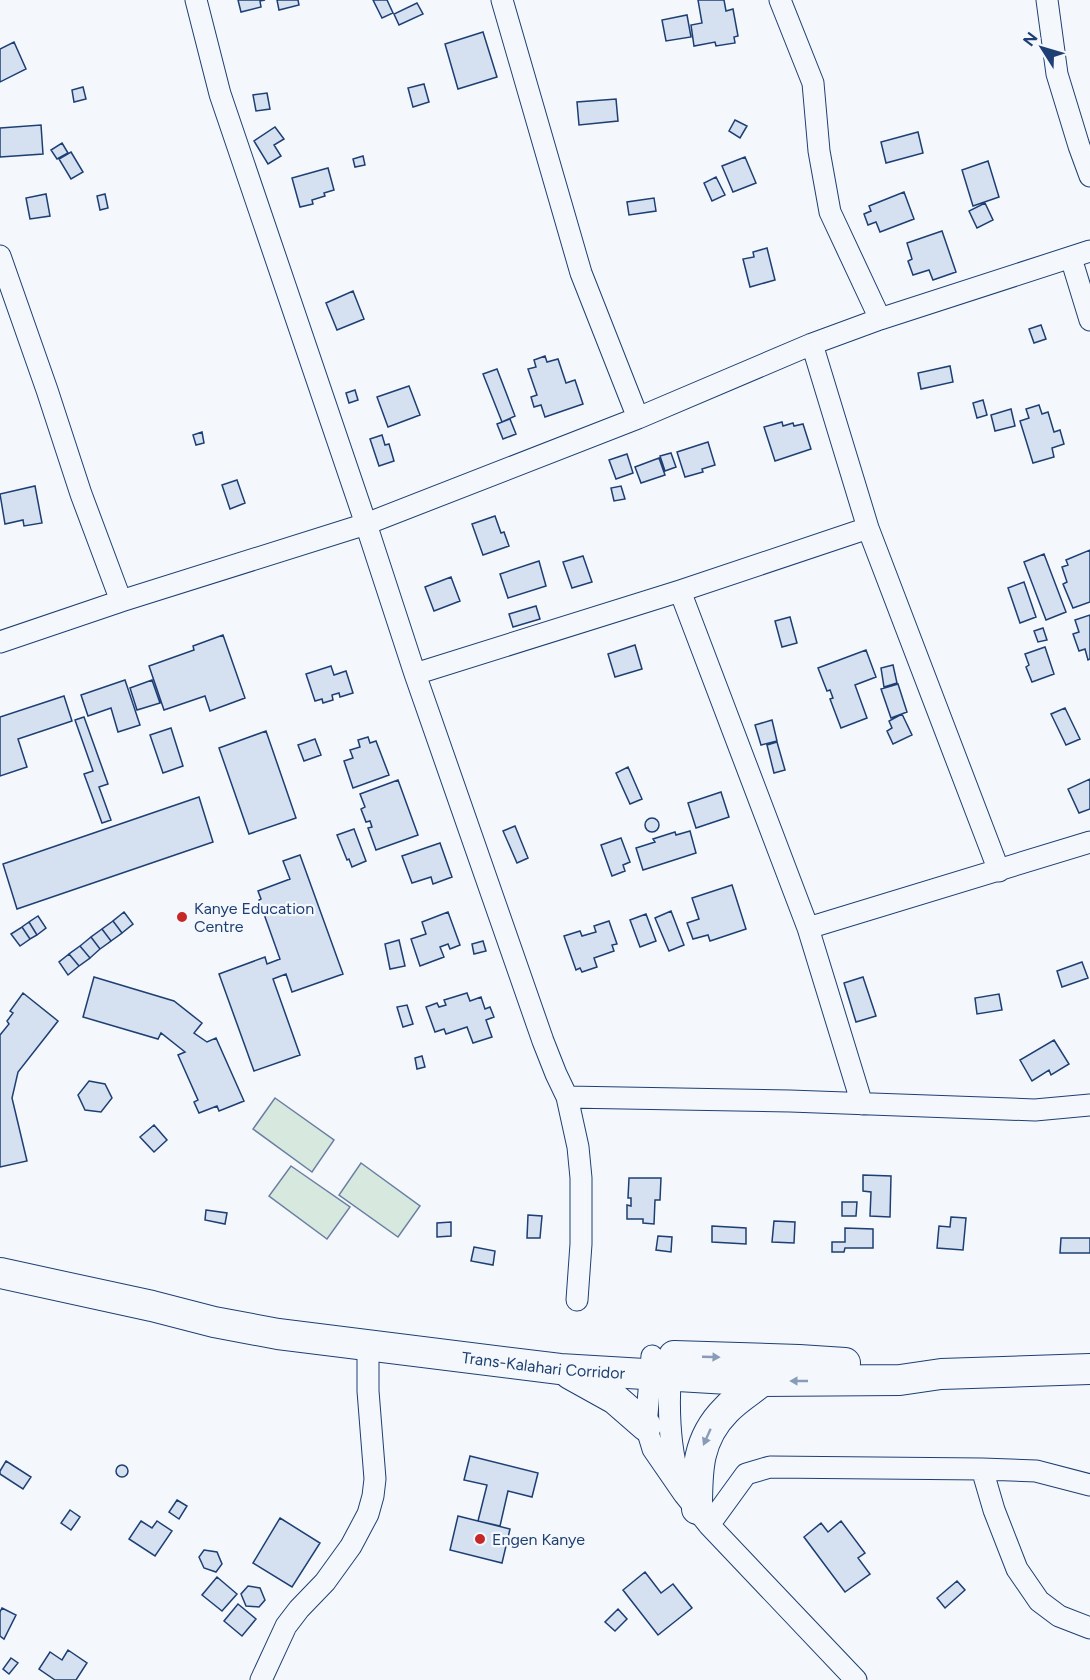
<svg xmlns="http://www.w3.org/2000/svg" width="1090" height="1680" font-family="Figtree,sans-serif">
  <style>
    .green { fill: #d7e8df; stroke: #687fa3; stroke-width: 1.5 }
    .building { fill: #d5e0f0; stroke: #1d3f73; stroke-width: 1.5 }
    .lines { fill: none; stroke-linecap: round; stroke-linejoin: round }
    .minor-casing { stroke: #1d3f73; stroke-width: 23 }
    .highway-casing { stroke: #1d3f73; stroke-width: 32 }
    .minor { stroke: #f4f7fb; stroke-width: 21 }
    .highway { stroke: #f4f7fb; stroke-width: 30 }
    .oneway { fill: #889bb7 }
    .poi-dot { fill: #c62828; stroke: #f4f7fb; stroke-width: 2 }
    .labels { text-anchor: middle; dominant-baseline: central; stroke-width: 4.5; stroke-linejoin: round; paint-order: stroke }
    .poi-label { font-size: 16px; fill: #1d3f73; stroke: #f4f7fb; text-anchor: start }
    .street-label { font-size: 16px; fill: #1d3f73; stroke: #f4f7fb }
  </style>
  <rect width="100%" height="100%" fill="#f4f7fb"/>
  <path class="green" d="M275,1098L334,1140L312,1172L253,1129Z
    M361,1163L420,1206L398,1237L339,1195Z
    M291,1166L350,1207L327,1239L269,1196Z"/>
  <path class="building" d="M238,0H265L260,1L261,7L241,12Z
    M277,0H298L299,5L279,10Z
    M373,0H387L393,13L382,18Z
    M698,0H724L726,11L733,9L738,36L734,37L735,43L716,46L715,42L694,46L691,25L702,23Z
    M417,3L423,14L399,25L394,14Z
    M687,15L691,37L666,41L662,20Z
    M483,32L497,77L458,89L445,44Z
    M14,42L26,69L0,82V49Z
    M424,84L429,102L413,107L408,88Z
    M83,87L86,99L74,102L72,90Z
    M267,93L270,109L256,111L253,95Z
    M616,99L618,121L579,125L577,102Z
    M735,120L747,126L740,138L729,131Z
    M41,125L43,154L0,157V128Z
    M275,127L284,139L274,145L281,156L268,164L254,141Z
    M918,132L923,153L886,163L881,142Z
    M62,143L68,153L57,159L51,150Z
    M71,152L83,172L71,179L59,159Z
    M363,156L365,165L355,167L353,159Z
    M745,157L756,183L733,192L722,166Z
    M988,161L999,197L973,206L962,170Z
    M328,168L334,190L324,193L325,196L312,200L313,204L300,207L292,178Z
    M716,177L725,195L712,201L704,183Z
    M904,192L914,219L880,232L876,222L868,225L864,214L871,211L869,206Z
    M46,194L50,216L30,219L26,198Z
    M105,194L108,208L100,210L97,196Z
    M654,198L656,211L629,215L627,202Z
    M985,203L993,220L977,228L969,211Z
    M942,231L956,272L933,280L929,270L913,275L908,261L912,259L907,243Z
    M767,248L775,280L750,287L743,259L754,257L753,252Z
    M353,291L364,319L337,330L326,303Z
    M1041,325L1046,339L1034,343L1029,329Z
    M545,356L547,362L558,359L566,383L575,380L583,404L545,417L541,405L534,407L531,397L537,395L528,369L536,367L534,360Z
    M950,366L953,382L921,389L918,373Z
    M497,369L515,416L502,422L483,374Z
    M409,386L420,415L388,427L377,397Z
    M355,390L358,400L349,403L346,393Z
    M983,400L987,415L977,418L973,403Z
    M1039,405L1042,414L1048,412L1054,432L1060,430L1064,444L1052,448L1054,457L1033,463L1020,421L1029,418L1026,409Z
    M1011,409L1015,426L995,431L991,415Z
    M510,419L516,434L503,439L497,424Z
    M782,422L783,426L793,423L794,426L803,424L811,449L775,461L764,427Z
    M202,432L204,443L196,445L193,435Z
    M382,435L385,445L389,444L394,461L379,466L370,439Z
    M708,442L715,465L702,469L703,472L685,477L677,452Z
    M671,453L676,467L665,471L660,456Z
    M627,454L633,473L616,479L609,460Z
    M659,458L665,475L641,483L635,467Z
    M237,480L245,503L230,509L222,485Z
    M35,486L42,523L24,526L23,520L5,524L0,494Z
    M621,486L625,499L614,501L611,488Z
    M495,516L501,533L504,532L509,546L483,555L472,524Z
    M1090,550V602L1073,608L1063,584L1067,582L1062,567L1068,565L1066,560Z
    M1044,554L1066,612L1046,620L1024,562Z
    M583,556L592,582L572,588L563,562Z
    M539,561L546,586L508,598L500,574Z
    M451,577L460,601L434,611L425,587Z
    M1024,582L1036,617L1020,623L1008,588Z
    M536,606L540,619L513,627L509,614Z
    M1090,615V659L1088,660L1085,649L1079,651L1073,634L1079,632L1075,620Z
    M790,617L797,643L782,647L775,621Z
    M1043,628L1047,640L1038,642L1034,631Z
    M223,635L245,698L210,711L205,696L164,710L149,666L194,650L193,646Z
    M635,645L642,669L615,677L608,654Z
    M1045,647L1054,674L1032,682L1026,667L1029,665L1025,654Z
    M866,650L876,677L855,685L867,718L841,728L830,699L833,698L830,690L827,691L818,668Z
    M893,665L897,683L884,687L881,668Z
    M331,666L334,675L346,671L353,693L340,697L339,693L332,695L333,700L323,703L322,699L315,701L306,674Z
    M125,680L140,725L118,732L111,708L88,716L81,695Z
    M152,680L160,703L137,710L130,688Z
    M898,684L907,712L891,718L881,689Z
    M64,696L72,721L18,739L27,767L0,776V717Z
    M1065,708L1080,739L1066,745L1051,714Z
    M902,714L912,735L893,744L887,731L892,728L889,721Z
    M84,717L108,784L99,787L111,820L102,823L84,774L93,771L75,720Z
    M772,720L777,741L761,745L755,725Z
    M171,728L183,766L163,773L150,735Z
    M266,731L296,818L249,834L219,748Z
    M368,737L370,743L376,741L389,775L353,788L344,761L353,758L350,750L360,747L358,740Z
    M315,739L321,755L304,761L298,745Z
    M777,742L785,770L774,773L767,745Z
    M628,767L642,799L630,804L616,773Z
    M1090,779V809L1079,813L1068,789Z
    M398,780L418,835L376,850L368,828L372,827L370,821L366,822L361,809L365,807L360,794Z
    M721,792L729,817L696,828L688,803Z
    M199,797L213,842L17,909L3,864Z
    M645 825a7 7 0 1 1 14 0a7 7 0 1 1-14 0Z
    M515,826L528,858L517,863L503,831Z
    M354,829L366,861L352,867L349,859L347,860L337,835Z
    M690,831L696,853L643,870L636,848L655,842L653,839L675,832L676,835Z
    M621,838L630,862L623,865L625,871L612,876L601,845Z
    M440,843L452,877L433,884L431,877L412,883L402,856Z
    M300,855L343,974L292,992L286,974L273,979L300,1055L254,1071L219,974L265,957L267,964L280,959L259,900L261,899L258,891L290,879L283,861Z
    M732,885L746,929L710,941L708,935L693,939L687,923L699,919L692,898Z
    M671,911L684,945L669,951L655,918Z
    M124,912L133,924L122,933L113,921Z
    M448,912L460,945L450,949L448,944L440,947L444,957L420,966L411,939L426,934L422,922Z
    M646,914L656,941L640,947L630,920Z
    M38,916L46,928L37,935L29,922Z
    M113,921L122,933L111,941L102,929Z
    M609,921L617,944L612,945L614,951L594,958L597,967L582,972L580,968L576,970L564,936L580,931L582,936L596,932L594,926Z
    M29,922L37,935L30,939L22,927Z
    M22,927L30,939L20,946L11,934Z
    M102,929L111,941L100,949L91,937Z
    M91,937L100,949L90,958L80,946Z
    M399,940L405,966L390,969L385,944Z
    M483,941L486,951L474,954L472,944Z
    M80,946L90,958L79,966L69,954Z
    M69,954L79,966L68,975L59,962Z
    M1082,962L1088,978L1062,987L1057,971Z
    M94,977L174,1001L202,1023L194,1033L207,1042L216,1038L244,1101L219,1111L217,1106L199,1113L194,1102L198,1100L178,1055L185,1052L161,1033L158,1039L83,1017Z
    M863,977L876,1016L856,1022L844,983Z
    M23,993L58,1021L18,1072L12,1098L27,1161L0,1167V1035L9,1024L7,1021L13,1013L10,1011Z
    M467,993L470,1001L481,997L485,1009L490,1007L494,1017L486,1020L492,1037L473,1043L467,1027L446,1034L444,1029L435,1032L426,1007L437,1003L439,1007L446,1005L444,1000Z
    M999,994L1002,1010L977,1014L975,998Z
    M407,1005L413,1024L403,1027L397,1007Z
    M1054,1040L1069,1064L1051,1075L1049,1070L1032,1081L1020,1060Z
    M422,1056L425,1067L417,1069L415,1058Z
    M89,1081L105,1084L112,1098L101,1112L85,1110L78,1095Z
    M154,1125L167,1140L154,1152L140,1137Z
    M863,1175L891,1176L890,1217L870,1216L871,1192L863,1191Z
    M629,1178H661L660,1200H655L654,1224L643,1223V1219H627V1205L631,1206V1198H628Z
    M842,1202H857L856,1216H842Z
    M206,1210L227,1213L225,1224L205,1220Z
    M528,1215L542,1216L540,1238H527Z
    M951,1217L966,1218L963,1250L937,1248L939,1226L950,1227Z
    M774,1221L795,1222L794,1243L772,1242Z
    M451,1222V1236L437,1237V1223Z
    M712,1226L746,1228V1244L712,1242Z
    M845,1228L873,1229V1248H845L844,1252H832V1242H845Z
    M658,1236L672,1237L671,1252L656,1250Z
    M1061,1238H1090V1253H1060Z
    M474,1247L495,1251L493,1265L471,1261Z
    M470,1456L538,1473L532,1497L508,1491L500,1526L478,1521L487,1485L464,1480Z
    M6,1461L31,1477L23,1489L0,1474V1471Z
    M116 1471a6 6 0 1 1 12 0a6 6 0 1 1-12 0Z
    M177,1500L187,1506L179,1519L169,1512Z
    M70,1510L80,1517L71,1530L61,1523Z
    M458,1516L510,1529L502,1563L450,1550Z
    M280,1518L320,1543L292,1587L253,1563Z
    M141,1521L152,1528L157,1521L172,1531L155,1556L129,1539Z
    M841,1521L865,1553L858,1558L870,1574L845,1592L804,1537L821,1523L828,1532Z
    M204,1550L217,1552L222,1564L216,1572L204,1568L199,1557Z
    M645,1572L661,1593L673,1584L692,1608L658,1635L623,1590Z
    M217,1577L237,1594L222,1611L202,1595Z
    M957,1581L965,1590L945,1608L937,1598Z
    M248,1586L260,1588L265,1600L259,1607L246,1606L241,1594Z
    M238,1604L256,1619L242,1636L224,1621Z
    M2,1608L16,1615L4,1639L0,1636V1612Z
    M618,1609L627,1619L615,1631L605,1622Z
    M68,1650L87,1663L76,1680H55L39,1669L50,1652L62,1660Z
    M11,1658L18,1663L9,1674L3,1669Z"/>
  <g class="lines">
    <defs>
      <path id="minor" d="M196,0L220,94L366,524L415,674L543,1041L556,1074L567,1097L578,1147L581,1178V1244L577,1300
        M502,0L581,273L638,418
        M780,0L813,83L819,151L830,212L880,319
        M1047,0L1057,74L1079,146L1090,176
        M0,256L47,390L81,494L121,601
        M1071,258L1090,320
        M812,344L868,528L999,871
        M680,591L808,928L862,1104
        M0,642L121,601L366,524L638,418L812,344L880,319L1090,251
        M415,674L680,591L868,528
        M808,928L1090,842
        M567,1097L790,1101L1035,1110L1090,1105
        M652,1356L646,1426L653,1449L684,1494L709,1525L856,1680
        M671,1364C668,1402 668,1442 679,1479
        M982,1469L994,1510L1017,1569L1039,1601L1059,1616L1090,1628
        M709,1525L746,1474L770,1467L982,1469L1036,1471L1090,1485
        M261,1680L286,1626L299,1609L325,1582L351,1546L368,1514L373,1496L375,1479L368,1391V1346"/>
      <g id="highway">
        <path id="s1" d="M0,1273L152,1306L214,1322L278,1334L560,1369L762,1381L900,1380L941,1374L1090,1369"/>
        <path d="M674,1356L799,1360L845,1363"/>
        <path d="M570,1374L615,1399L646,1426"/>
        <path d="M697,1509C697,1471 697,1439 726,1410C736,1399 750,1391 762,1381"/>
      </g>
    </defs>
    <use href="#minor" class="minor-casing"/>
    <use href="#highway" class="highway-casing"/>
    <use href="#minor" class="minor"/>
    <use href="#highway" class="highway"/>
  </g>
  <defs><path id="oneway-solid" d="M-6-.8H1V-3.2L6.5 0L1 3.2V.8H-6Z" transform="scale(1.5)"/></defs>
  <g class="oneway">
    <use href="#oneway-solid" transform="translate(711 1357) rotate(2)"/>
    <use href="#oneway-solid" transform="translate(799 1381) rotate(180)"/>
    <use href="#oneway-solid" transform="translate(707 1437) rotate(114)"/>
  </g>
  <g class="poi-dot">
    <circle cx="182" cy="917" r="6"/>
    <circle cx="480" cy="1539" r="6"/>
  </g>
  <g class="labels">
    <g class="poi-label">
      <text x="194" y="908">Kanye Education<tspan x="194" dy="18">Centre</tspan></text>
      <text x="492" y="1539">Engen Kanye</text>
    </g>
    <g class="street-label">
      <text stroke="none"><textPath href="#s1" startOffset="552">Trans-Kalahari Corridor</textPath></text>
    </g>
  </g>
  <g transform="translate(1042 48) rotate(307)" stroke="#f4f7fb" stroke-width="4.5" paint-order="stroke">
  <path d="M0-4.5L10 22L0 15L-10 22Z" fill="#1d3f73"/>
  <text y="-9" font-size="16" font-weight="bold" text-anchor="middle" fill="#1d3f73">N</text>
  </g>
</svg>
